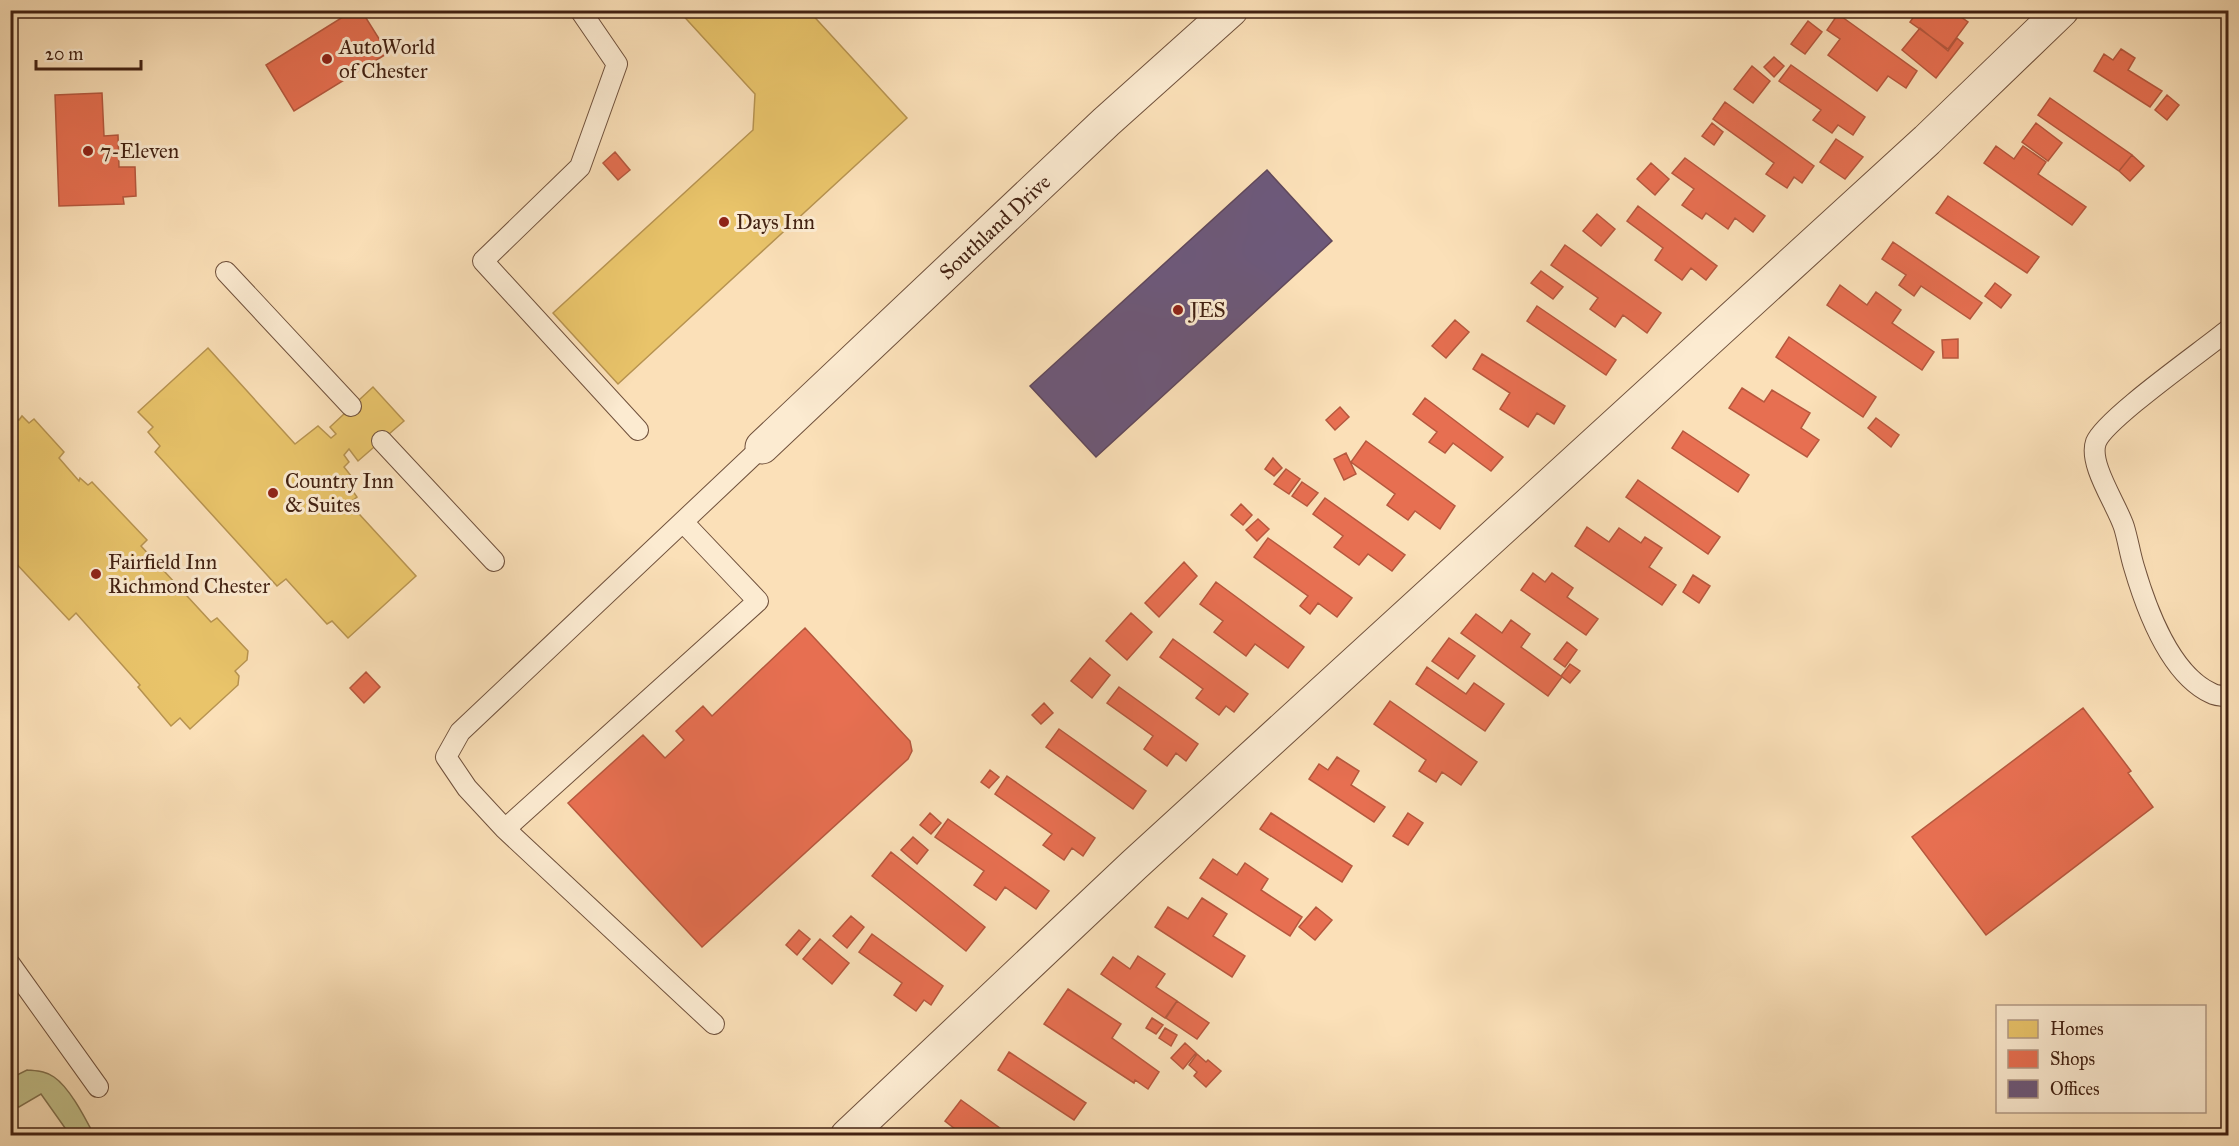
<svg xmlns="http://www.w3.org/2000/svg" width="2239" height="1146" font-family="'IM FELL Great Primer',serif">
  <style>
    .green { fill: #c3c18b; stroke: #82714e; stroke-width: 1.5 }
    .homes { fill: #e9c46a; stroke: #b79350; stroke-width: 1.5 }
    .shops { fill: #e76f51; stroke: #b6583e; stroke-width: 1.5 }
    .offices { fill: #6d597a; stroke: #60485b; stroke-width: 1.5 }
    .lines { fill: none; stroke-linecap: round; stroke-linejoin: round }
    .lane-casing { stroke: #70513c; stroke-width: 22 }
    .street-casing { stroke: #70513c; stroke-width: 35 }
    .lane { stroke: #fcebd1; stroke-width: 20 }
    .street { stroke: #fcebd1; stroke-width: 33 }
    .poi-dot { fill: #8f2418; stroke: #fcebd1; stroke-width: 2 }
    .labels { text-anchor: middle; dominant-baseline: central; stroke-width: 6; stroke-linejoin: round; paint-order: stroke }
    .poi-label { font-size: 21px; fill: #422112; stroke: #fcebd1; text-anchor: start }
    .street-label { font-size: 21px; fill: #422112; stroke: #fcebd1 }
  </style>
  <rect width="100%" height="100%" fill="#fbe0b8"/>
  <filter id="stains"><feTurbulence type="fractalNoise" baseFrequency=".00333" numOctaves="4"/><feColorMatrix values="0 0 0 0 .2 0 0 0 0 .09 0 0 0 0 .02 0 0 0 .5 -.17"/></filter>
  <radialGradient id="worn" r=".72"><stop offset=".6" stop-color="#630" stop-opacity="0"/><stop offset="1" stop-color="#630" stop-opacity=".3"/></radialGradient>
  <path class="green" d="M27,1070C37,1071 46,1071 54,1077C70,1088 85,1118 94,1135H70L41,1094L19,1107L11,1106V1078Z"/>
  <path class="homes" d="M678,10H808L907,118L618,384L553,313L753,130L755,94Z
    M208,348L295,444L318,426L331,438L336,434L330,427L373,387L404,421L358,461L349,449L344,455L349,462L344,467L356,482L352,490L357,497L349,503L416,576L348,638L332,621L327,624L286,579L277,586L155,452L160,446L148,432L153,427L138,412Z
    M10,412L17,419L19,420L22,416L29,423L34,419L64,452L59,458L79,481L80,478L88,485L92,482L147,540L141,546L211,622L217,618L248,651L247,660L235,671L239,676L238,685L190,729L180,718L171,726L138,687L140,685L76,613L69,620L10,557Z"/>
  <path class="shops" d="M354,10H361L388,53L294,111L266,65Z
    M1915,10H1951L1968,22L1948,49L1910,22L1917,12Z
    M1838,14L1917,71L1906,88L1888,76L1877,91L1828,55L1840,39L1827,30Z
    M1808,21L1822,32L1805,54L1791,44Z
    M1920,28L1948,51L1957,38L1963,43L1936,78L1902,50Z
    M2121,49L2135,58L2128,70L2162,91L2150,107L2094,71L2104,54L2113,60Z
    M1774,57L1784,66L1774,77L1764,67Z
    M1791,65L1865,117L1853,135L1838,125L1832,133L1813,120L1821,110L1779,81Z
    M1752,66L1770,81L1753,103L1734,89Z
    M102,93L104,136L118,135L119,167H135L136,196L123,197L124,204L59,206L55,95Z
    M2167,95L2179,105L2167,120L2155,110Z
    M2050,98L2132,155L2119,171L2038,115Z
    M1725,102L1814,166L1802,183L1794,177L1787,188L1766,174L1774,163L1713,119Z
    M1712,123L1723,132L1714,145L1702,136Z
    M2036,123L2062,143L2048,161L2022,142Z
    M1836,139L1863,157L1845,179L1820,162Z
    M1996,146L2014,159L2023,146L2046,162L2038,174L2086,207L2072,225L1984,163Z
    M615,152L630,170L618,180L603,163Z
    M2132,155L2144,166L2130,181L2119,171Z
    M1685,158L1765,216L1753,232L1735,218L1728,229L1706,213L1702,219L1682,205L1694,189L1672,173Z
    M1651,163L1669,179L1655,195L1637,179Z
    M1948,196L2039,257L2027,273L1936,213Z
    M1638,206L1717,266L1706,280L1691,268L1682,280L1655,260L1663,248L1627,221Z
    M1597,214L1615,229L1601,246L1583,231Z
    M1893,242L1982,303L1970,319L1921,286L1914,296L1899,285L1906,275L1882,259Z
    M1565,245L1661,313L1647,333L1623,315L1615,327L1590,309L1598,298L1551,265Z
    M1541,271L1563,287L1553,299L1531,283Z
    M1995,283L2011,295L2001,308L1985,296Z
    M1840,285L1867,305L1876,292L1901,310L1892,323L1934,352L1922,370L1827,305Z
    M1537,306L1616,360L1606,375L1527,321Z
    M1455,320L1469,332L1446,358L1432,346Z
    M1789,337L1876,397L1863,417L1776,357Z
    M1958,339V358H1943L1942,340Z
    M1482,354L1565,406L1554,424L1537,413L1528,427L1500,409L1510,393L1473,369Z
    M1742,388L1764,402L1772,390L1810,413L1801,428L1819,440L1807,457L1729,408Z
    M1425,398L1503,457L1491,471L1453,443L1445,453L1429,442L1437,432L1413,414Z
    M1340,407L1349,417L1335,430L1326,420Z
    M1876,418L1899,435L1891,447L1868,428Z
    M1683,431L1749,475L1738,492L1672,448Z
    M1366,441L1455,506L1440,529L1415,511L1408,520L1387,505L1395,494L1351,462Z
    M1346,453L1356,474L1344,480L1334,459Z
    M1273,458L1282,468L1274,476L1265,469Z
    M1286,469L1300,479L1289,494L1274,484Z
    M1638,480L1720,537L1708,554L1626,497Z
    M1302,482L1318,493L1307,506L1292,496Z
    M1325,498L1405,555L1392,571L1368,554L1359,565L1334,547L1343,536L1313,514Z
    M1241,504L1252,515L1243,525L1231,515Z
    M1258,519L1269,529L1257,541L1246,530Z
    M1587,527L1609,542L1619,528L1641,543L1645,537L1662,548L1649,567L1676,585L1662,605L1575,546Z
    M1268,538L1352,598L1337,617L1318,603L1310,614L1300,606L1308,596L1254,557Z
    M1184,562L1197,576L1159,617L1145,603Z
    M1533,573L1545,582L1552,573L1573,588L1567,597L1598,619L1586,635L1521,590Z
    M1693,575L1710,586L1699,603L1683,592Z
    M1216,582L1304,647L1288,668L1255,644L1246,656L1214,632L1223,621L1200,604Z
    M1131,613L1152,632L1127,660L1106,641Z
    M1476,614L1502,633L1511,620L1530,634L1521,647L1562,677L1548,696L1461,633Z
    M805,628L910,741L912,751L908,759L702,947L568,803L643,735L665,758L684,740L676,731L703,706L712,716Z
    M1449,638L1475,656L1458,679L1432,661Z
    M1173,639L1248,694L1234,712L1226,706L1219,715L1196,698L1203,689L1160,657Z
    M1567,642L1577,650L1565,667L1554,659Z
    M1090,658L1110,675L1092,698L1071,681Z
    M1570,664L1580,671L1570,683L1561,676Z
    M1427,667L1466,694L1474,683L1504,704L1485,731L1416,684Z
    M366,672L380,687L364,703L350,688Z
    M1119,687L1198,744L1186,761L1176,753L1167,766L1144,749L1153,736L1107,703Z
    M1390,701L1477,762L1461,785L1442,772L1436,782L1419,771L1426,760L1374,724Z
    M1044,703L1053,713L1041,724L1032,715Z
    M2083,708L2131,771L2128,773L2153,807L1986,935L1912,837Z
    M1059,729L1146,791L1133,809L1046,747Z
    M1337,757L1359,771L1351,785L1385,807L1374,822L1309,779L1319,764L1328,770Z
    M990,770L999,777L989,788L981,782Z
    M1007,776L1095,838L1083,856L1072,848L1064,860L1043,845L1052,834L995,794Z
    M930,813L941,823L931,834L920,825Z
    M1271,813L1352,866L1342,882L1260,829Z
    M1408,813L1423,823L1408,845L1393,836Z
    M948,819L1049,891L1036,909L1005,887L996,900L974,885L984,871L935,837Z
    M913,837L928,850L917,864L901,850Z
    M891,852L985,927L966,951L872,876Z
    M1213,859L1237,875L1245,863L1268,879L1261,890L1302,917L1290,936L1200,878Z
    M1202,898L1227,914L1213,936L1245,956L1232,977L1155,927L1168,907L1188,919Z
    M1316,907L1332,920L1315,940L1299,927Z
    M851,916L864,927L847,948L833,936Z
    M799,930L810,939L797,955L786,945Z
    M872,934L943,986L931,1005L924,1000L916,1011L894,995L902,983L859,952Z
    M820,939L849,963L832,984L803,959Z
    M1138,956L1165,974L1156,987L1177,1001L1165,1018L1101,974L1113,957L1130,969Z
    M1068,989L1121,1024L1112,1038L1159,1072L1148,1089L1135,1080L1134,1083L1044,1024Z
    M1177,1001L1209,1023L1197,1039L1166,1018Z
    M1152,1018L1163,1025L1156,1034L1146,1028Z
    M1165,1028L1177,1035L1171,1046L1159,1038Z
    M1185,1043L1196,1053L1183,1069L1171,1058Z
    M1009,1052L1086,1103L1074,1120L998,1070Z
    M1197,1054L1206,1062L1208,1060L1221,1071L1206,1087L1194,1076L1197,1072L1189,1065Z
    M961,1100L1011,1136H964L945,1121Z"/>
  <path class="offices" d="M1267,170L1332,241L1096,457L1030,386Z"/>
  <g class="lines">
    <defs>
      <path id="lane" d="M580,10L617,64L580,167L483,261L638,430
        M226,272L351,406
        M2228,330C2204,350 2105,419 2096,442C2088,464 2117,505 2124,527C2128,540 2130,554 2134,567C2146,608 2170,674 2211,693C2216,696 2223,696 2228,696
        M382,441L494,561
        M505,829L758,601L683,522
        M10,964L98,1087
        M714,1024L505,829L467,788L446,757L460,732L762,447"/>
      <path id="street" d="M762,447L1106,122L1231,10
        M847,1136L1134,865L1927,140L2062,10"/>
    </defs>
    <use href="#lane" class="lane-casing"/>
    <use href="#street" class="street-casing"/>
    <use href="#lane" class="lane"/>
    <use href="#street" class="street"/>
  </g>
  <g class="poi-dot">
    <circle cx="327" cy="59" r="6"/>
    <circle cx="88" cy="151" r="6"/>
    <circle cx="724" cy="222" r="6"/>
    <circle cx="1178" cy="310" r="6"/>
    <circle cx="273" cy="493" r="6"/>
    <circle cx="96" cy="574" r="6"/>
  </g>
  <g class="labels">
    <g class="poi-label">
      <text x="339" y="47">AutoWorld<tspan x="339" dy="24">of Chester</tspan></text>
      <text x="100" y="151">7-Eleven</text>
      <text x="736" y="222">Days Inn</text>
      <text x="1190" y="310">JES</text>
      <text x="285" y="481">Country Inn<tspan x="285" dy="24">&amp; Suites</tspan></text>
      <text x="108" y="562">Fairfield Inn<tspan x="108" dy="24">Richmond Chester</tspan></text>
    </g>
    <g class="street-label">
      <text transform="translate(995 227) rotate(-43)">Southland Drive</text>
    </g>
  </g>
  <rect width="2239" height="1146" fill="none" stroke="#fbe0b8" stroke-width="36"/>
  <rect x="12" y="12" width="2215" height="1122" fill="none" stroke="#422112" stroke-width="3"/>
  <rect x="18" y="18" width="2203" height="1110" fill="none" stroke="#422112" stroke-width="1.5"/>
  <rect x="1996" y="1005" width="210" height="108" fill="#fcebd1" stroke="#b29a85" stroke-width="1.5"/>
  <rect x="2008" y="1020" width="30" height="18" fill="#e9c46a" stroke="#b29a85" stroke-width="1.5"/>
  <text x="2050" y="1035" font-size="18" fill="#422112">Homes</text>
  <rect x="2008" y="1050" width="30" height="18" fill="#e76f51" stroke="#b29a85" stroke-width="1.5"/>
  <text x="2050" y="1065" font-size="18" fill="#422112">Shops</text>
  <rect x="2008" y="1080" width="30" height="18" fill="#6d597a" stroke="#b29a85" stroke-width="1.5"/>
  <text x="2050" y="1095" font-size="18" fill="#422112">Offices</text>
  <path d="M36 60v9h105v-9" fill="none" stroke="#422112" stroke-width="3"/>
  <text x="45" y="60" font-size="18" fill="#422112" stroke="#fcebd1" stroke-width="4.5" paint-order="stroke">20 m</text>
  <rect width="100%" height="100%" filter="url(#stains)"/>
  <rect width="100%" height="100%" fill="url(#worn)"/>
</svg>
